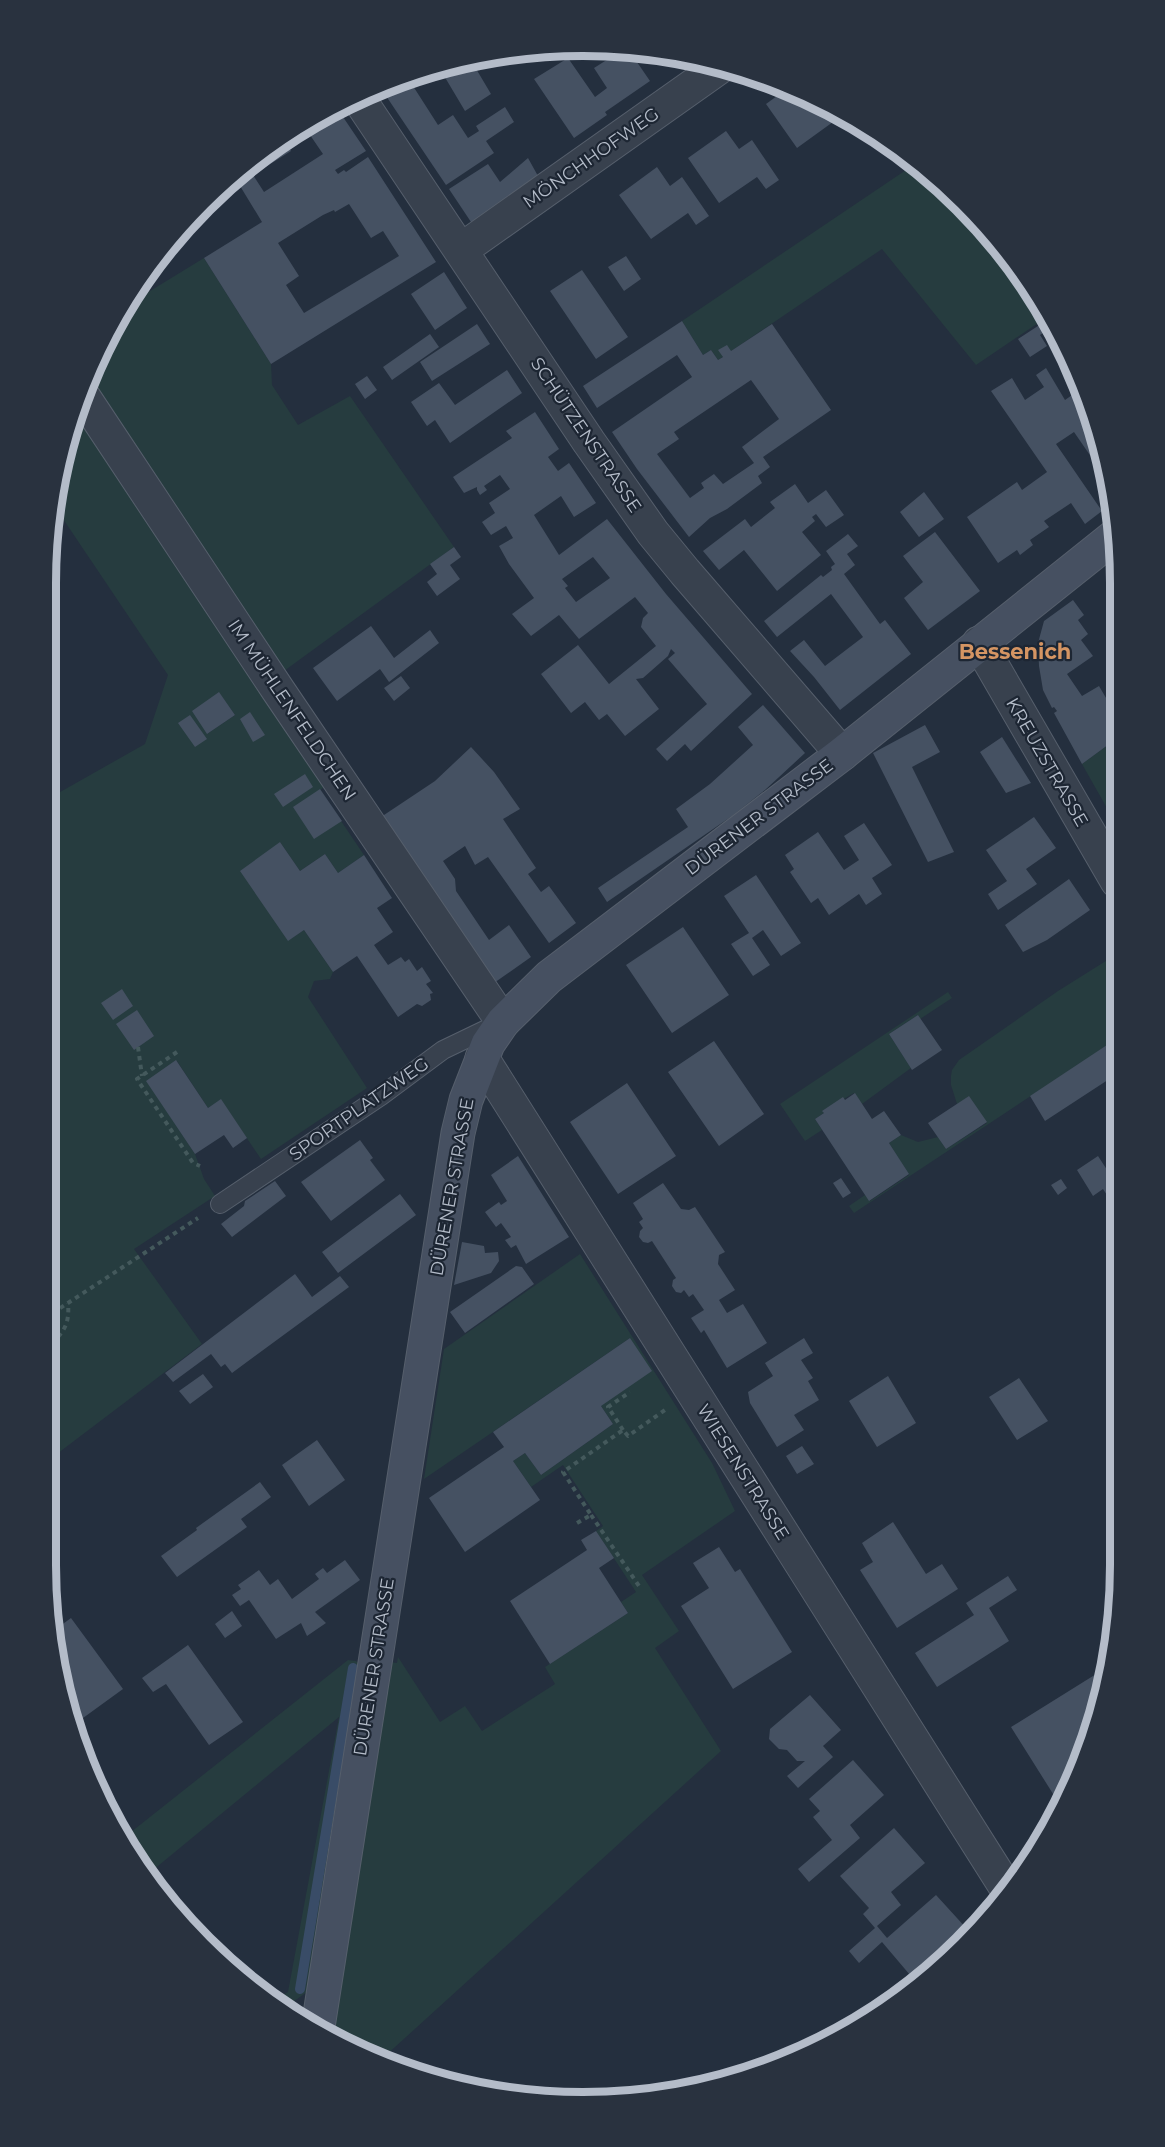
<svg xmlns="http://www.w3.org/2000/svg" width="1165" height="2147" font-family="Montserrat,sans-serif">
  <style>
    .green { fill: #263c3f; fill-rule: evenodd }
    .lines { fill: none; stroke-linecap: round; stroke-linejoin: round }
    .stream { stroke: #394c67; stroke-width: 10 }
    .building { fill: #455162; fill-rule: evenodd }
    .lane-casing { stroke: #565f6c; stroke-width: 20 }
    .street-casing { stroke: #565f6c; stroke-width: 35 }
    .secondary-casing { stroke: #565f6c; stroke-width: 35 }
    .path { stroke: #44595c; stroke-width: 4; stroke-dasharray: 4.5 4.5; stroke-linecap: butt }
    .lane { stroke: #38414e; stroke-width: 18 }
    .street { stroke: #38414e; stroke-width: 33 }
    .secondary { stroke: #465061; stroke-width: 33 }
    .labels { text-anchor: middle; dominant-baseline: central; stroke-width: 4.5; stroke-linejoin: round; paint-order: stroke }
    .street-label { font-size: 18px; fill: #b4bcc9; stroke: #1d2633 }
    .quarter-label { font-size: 21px; font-weight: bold; fill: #d59563; stroke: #1d2633 }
    .rim { fill: none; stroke: #b4bcc9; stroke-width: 8 }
  </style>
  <rect width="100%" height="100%" fill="#242f3e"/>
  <path class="green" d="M903,154L937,179L1029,284L1047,317L976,365L882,249L718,360L711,350L703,355L682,321L909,168Z
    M204,258L271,364L272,385L298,425L350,396L454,547L284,671L349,769L320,790L364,855L338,873L325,854L300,871L280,842L289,940L304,930L333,972L330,979L314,981L308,997L367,1088L261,1159L221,1100L208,1108L177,1061L147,1081L195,1154L204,1179L215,1196L134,1249L202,1344L45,1463L46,800L145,744L168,675L53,504L63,443L117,314L119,310ZM219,693L235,715L207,734Z
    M1116,739V824L1082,764Z
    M1117,954V1039L854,1213L849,1206L865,1195L870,1201L909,1175L889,1143L901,1135L918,1142L938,1137L946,1149L987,1123L957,1104L951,1085V1076L952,1070L959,1060L1058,991Z
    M948,992L952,998L920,1019L918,1015L889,1034L911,1068L862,1104L854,1093L823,1111L824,1113L815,1119L822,1130L805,1141L780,1104Z
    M580,1254L712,1463L735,1511L642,1575L679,1631L655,1648L721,1751L384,2057L332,2033L389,1662L397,1663L398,1657L440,1722L465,1706L482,1731L555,1684L545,1667L628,1613L621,1602L636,1592L596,1531L603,1526L563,1465L531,1487L513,1461L525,1453L541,1475L613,1424L601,1406L630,1338L424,1479L444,1349Z
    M348,1660L356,1661L359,1664L307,1992L290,2004V2014L273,2001L288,1992L339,1717L147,1875L126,1836Z"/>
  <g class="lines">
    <path class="stream" d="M300,1989L353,1668"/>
  </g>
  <path class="building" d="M624,49H628L650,81L605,112L607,115L574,138L534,79L568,58L595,97L607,88L594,68Z
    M497,54L475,67L491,94L465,111L440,69L413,86L438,125L453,115L468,138L479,131L476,126L505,107L514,122L486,141L494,153L446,185L380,87L443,63Z
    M788,88L844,114L797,148L766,104Z
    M341,114L366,151L335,170L338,174L344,170L346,172L368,157L436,262L271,364L204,258L262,222L234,176L255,156L284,138L291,151L253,175L264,192L323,154L310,135ZM349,204L371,238L383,231L399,256L304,313L286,285L299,276L278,243L323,215L334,210L335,212Z
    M726,131L739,149L752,140L779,180L766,189L757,177L719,203L688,158Z
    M528,158L538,176L475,228L449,189L488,164L500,182Z
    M657,167L670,186L682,177L709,216L696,225L688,213L651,239L619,195Z
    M957,202L970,217L967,220L955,204Z
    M626,256L641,279L624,291L608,267Z
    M582,270L628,337L596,359L550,291Z
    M444,272L467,308L435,330L411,294Z
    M682,321L703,355L711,350L718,360L723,357L718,350L727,345L731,351L772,324L831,410L763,457L770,467L758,476L762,483L727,509L710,518L689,537L637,469L612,432L692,377L677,355L597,408L583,386ZM751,380L779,419L742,447L754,463L723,484L714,474L701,483L704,488L690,498L657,454L679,439L674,432Z
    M477,324L490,344L432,381L420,362Z
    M1041,324L1046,331L1040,335L1047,346L1030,357L1018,339Z
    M430,334L439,347L392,380L383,367Z
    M1046,368L1065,400L1082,388L1107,480L1074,432L1056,444L1102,511L1085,524L1071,503L1044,521L1049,527L1030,540L1033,545L1020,555L1017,550L998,563L967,517L1017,482L1022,490L1047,472L991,391L1012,378L1025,400L1044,387L1036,375Z
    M507,370L522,393L450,443L435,420L427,426L411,402L439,383L455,405Z
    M367,376L377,390L365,399L355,384Z
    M535,412L559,449L548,457L558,471L569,463L596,503L574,517L561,496L534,515L559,555L607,519L666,594L752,694L691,751L685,744L667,761L656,749L707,704L668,659L675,653L671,649L668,656L643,678L636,679L659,709L625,736L607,714L599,720L585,702L571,713L541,674L578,645L609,684L656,646L641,627L643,618L648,613L635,597L579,639L559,615L531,636L512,614L534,598L509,564L499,546L513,538L506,526L491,535L482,522L495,513L489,503L510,489L500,475L484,486L487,490L480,495L477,490V487L464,493L453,477L512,438L506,431ZM593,557L610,578L576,602L565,588L568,586L562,579Z
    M795,484L808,503L826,490L844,515L826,527L816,514L812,517L815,521L802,532L821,555L777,591L744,550L719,570L703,551L745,519L751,527L775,508L770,502Z
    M924,492L944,519L919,537L900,512Z
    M935,532L980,591L928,630L904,598L923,582L903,556Z
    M848,534L858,546L847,554L855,565L844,574L880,624L885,620L911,654L840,710L814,677L790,651L804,640L825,666L863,637L831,594L777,637L764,621L821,575L823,577L832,570L831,567L835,564L826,551Z
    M454,547L461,557L450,565L460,579L437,596L427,582L437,574L430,564Z
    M1116,568V587L1107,575Z
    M1073,600L1084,615L1078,620L1088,634L1081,640L1093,656L1067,674L1082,696L1099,686L1116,715V739L1082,764L1054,713L1057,711L1054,707L1052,708L1043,690L1039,666L1038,643L1044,621Z
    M371,626L394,658L430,630L439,643L389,682L380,669L337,701L313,668Z
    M401,676L410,688L394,701L384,688Z
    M219,692L235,715L207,734L192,711Z
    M763,705L805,753L765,790L732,816L607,902L598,888L688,827L676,809L710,784L753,745L738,727Z
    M250,712L265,735L253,742L240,719Z
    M190,715L207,739L195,747L178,723Z
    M925,725L940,752L912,767L954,852L928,862L873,753Z
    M1002,737L1031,783L1006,793L980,752Z
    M471,747L494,772L520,809L503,819L536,868L528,874L541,892L549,886L576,923L549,943L488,857L475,865L465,846L443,861L455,879L456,891L489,940L509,925L531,957L494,983L381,817L435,781Z
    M305,774L313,787L283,807L274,794Z
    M320,789L342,821L314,839L293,807Z
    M1034,817L1056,848L1026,869L1037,884L998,910L988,894L1007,881L986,850Z
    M864,823L892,865L872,878L882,894L866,905L859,894L829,915L818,898L811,903L790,872L794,869L785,855L818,832L844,870L859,860L844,836Z
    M280,842L300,871L325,854L338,873L364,855L392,898L377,908L393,932L374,945L388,965L401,957L405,962L409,959L417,971L422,967L431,981L426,984L433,993L430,994L431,1000L422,1006L417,1004L398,1017L357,956L333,972L304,930L288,941L240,871Z
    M756,875L801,943L781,956L763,930L752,938L770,965L753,976L731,944L749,933L724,896Z
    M1069,879L1090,910L1047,940L1023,952L1005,925Z
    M683,927L729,995L672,1033L626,965Z
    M122,989L133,1006L113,1020L101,1003Z
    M137,1010L154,1036L134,1050L116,1024Z
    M918,1015L942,1050L912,1070L889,1034Z
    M714,1041L764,1114L719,1146L668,1072Z
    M1113,1041L1117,1048V1074L1045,1121L1030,1096Z
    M176,1060L208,1108L221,1099L247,1138L233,1148L224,1135L195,1154L146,1081Z
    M627,1083L676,1156L618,1194L570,1122Z
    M855,1093L872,1119L884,1111L901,1135L889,1143L909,1174L869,1201L815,1119L824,1113L822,1111L843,1097L845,1100Z
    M969,1096L987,1122L946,1149L928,1123Z
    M360,1140L373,1158L370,1160L385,1180L331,1221L301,1182Z
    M1115,1150L1117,1157L1113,1159L1109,1153Z
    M518,1156L569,1237L526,1264L516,1245L511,1248L505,1240L511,1237L501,1223L496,1227L485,1212L499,1202L501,1205L507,1201L491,1175Z
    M1098,1156L1115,1182L1118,1180V1212L1103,1189L1093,1196L1077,1170Z
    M841,1178L851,1193L843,1198L833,1183Z
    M1061,1179L1067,1188L1058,1195L1051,1185Z
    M275,1181L286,1196L232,1237L221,1224L244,1206L245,1201Z
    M663,1183L681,1209L689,1210L695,1207L725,1252L719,1255L718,1264L735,1290L719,1300L727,1313L743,1304L767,1343L727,1368L704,1330L701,1333L691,1318L704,1310L693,1294L689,1297L684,1290L681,1293L676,1292L672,1286L673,1280L676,1278L652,1241L648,1243L643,1242L639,1237L640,1231L643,1228L639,1222L643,1219L633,1203Z
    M400,1194L416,1215L338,1273L322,1252Z
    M462,1242L484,1246L485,1253L498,1252L499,1261L491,1273L454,1285Z
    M516,1266L522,1267L534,1284L465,1333L450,1312Z
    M295,1274L312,1297L340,1276L349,1287L232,1373L225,1364L221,1367L211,1354L173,1382L165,1373Z
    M630,1338L652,1371L601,1406L613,1424L541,1475L525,1453L513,1461L540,1500L465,1552L429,1498L504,1447L493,1432Z
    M804,1338L813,1353L801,1360L813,1378L808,1381L819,1400L794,1415L804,1430L777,1447L750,1403L748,1392L773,1376L765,1363Z
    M203,1374L213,1387L190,1404L179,1391Z
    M888,1376L916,1423L877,1447L849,1401Z
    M1019,1378L1048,1421L1017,1440L989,1397Z
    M317,1440L345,1480L309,1506L282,1465Z
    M802,1446L814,1464L797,1474L786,1456Z
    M260,1482L271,1497L241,1519L247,1527L177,1577L161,1556L197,1530L196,1528Z
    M893,1522L926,1574L942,1564L958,1589L897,1628L860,1570L873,1562L862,1543Z
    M596,1531L614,1558L599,1568L628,1613L550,1664L510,1601L587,1550L581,1540Z
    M719,1547L735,1572L740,1569L792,1652L733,1689L681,1606L709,1588L693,1563Z
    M345,1560L360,1580L315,1612L326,1623L307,1636L301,1623L276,1639L249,1600L240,1606L232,1595L241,1589L238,1585L259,1570L270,1585L278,1579L292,1599L319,1579L315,1574L323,1568L327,1573Z
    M1119,1573V1587L1113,1577Z
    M1008,1576L1017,1590L989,1608L1009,1641L937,1687L915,1653L974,1615L966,1603Z
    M232,1611L242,1626L225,1638L215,1624Z
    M71,1618L123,1689L72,1726L56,1629Z
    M188,1645L243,1722L209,1745L166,1684L153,1692L142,1678Z
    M1101,1671L1106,1679L1102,1704L1060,1805L1011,1727Z
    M810,1695L841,1730L823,1746L833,1757L798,1788L787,1776L805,1761H797L787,1750L779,1749L769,1739L770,1729Z
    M853,1760L884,1795L850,1825L860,1838L809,1882L798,1869L832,1840L813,1817L820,1811L809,1799Z
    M894,1828L925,1863L891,1892L901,1905L877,1926L887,1938L936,1895L967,1929L934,1959L939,1966L937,1968L879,2005L910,1975L882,1942L859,1963L849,1951L875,1928L863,1914L869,1908L840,1876Z"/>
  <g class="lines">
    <defs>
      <path id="lane" d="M220,1204L381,1096L443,1050L495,1025"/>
      <path id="street" d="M357,96L589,442L653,533L685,572L842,754
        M461,250L721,66
        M83,396L278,690L503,1022
        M979,643L1117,881
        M482,1058L1005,1886"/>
      <path id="secondary" d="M318,2027L458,1133L466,1100L488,1044L503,1022L549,977L842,754L1116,535"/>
    </defs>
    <use href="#lane" class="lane-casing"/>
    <use href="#street" class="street-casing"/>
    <use href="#secondary" class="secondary-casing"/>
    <path class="path" d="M138,1047L142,1076
      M177,1052L137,1079L193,1163L200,1166
      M45,1318L198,1218
      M45,1349C62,1334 70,1327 68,1303
      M623,1430L608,1407L630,1392
      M591,1515L641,1589
      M577,1523L591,1515L563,1472L623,1430L628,1436L665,1410"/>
    <use href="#lane" class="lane"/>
    <use href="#street" class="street"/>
    <use href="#secondary" class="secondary"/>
  </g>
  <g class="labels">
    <g class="street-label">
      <text transform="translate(591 158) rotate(-35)">MÖNCHHOFWEG</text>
      <text transform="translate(586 435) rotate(56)">SCHÜTZENSTRASSE</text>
      <text transform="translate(292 710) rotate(56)">IM MÜHLENFELDCHEN</text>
      <text transform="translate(1047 762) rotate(60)">KREUZSTRASSE</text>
      <text transform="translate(759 817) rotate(-37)">DÜRENER STRASSE</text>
      <text transform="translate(359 1109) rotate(-35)">SPORTPLATZWEG</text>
      <text transform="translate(452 1187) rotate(-80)">DÜRENER STRASSE</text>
      <text transform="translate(743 1472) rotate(58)">WIESENSTRASSE</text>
      <text transform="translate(374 1667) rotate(-81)">DÜRENER STRASSE</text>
    </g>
    <g class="quarter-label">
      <text x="1015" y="651">Bessenich</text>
    </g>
  </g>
  <path d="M0 0H1165V2147H0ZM583 56H583A527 527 0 0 1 1110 583V1565A527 527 0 0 1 583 2092H583A527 527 0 0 1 56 1565V583A527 527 0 0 1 583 56Z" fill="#29323f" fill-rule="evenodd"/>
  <path class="rim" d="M583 56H583A527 527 0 0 1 1110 583V1565A527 527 0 0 1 583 2092H583A527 527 0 0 1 56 1565V583A527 527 0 0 1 583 56Z"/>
</svg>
